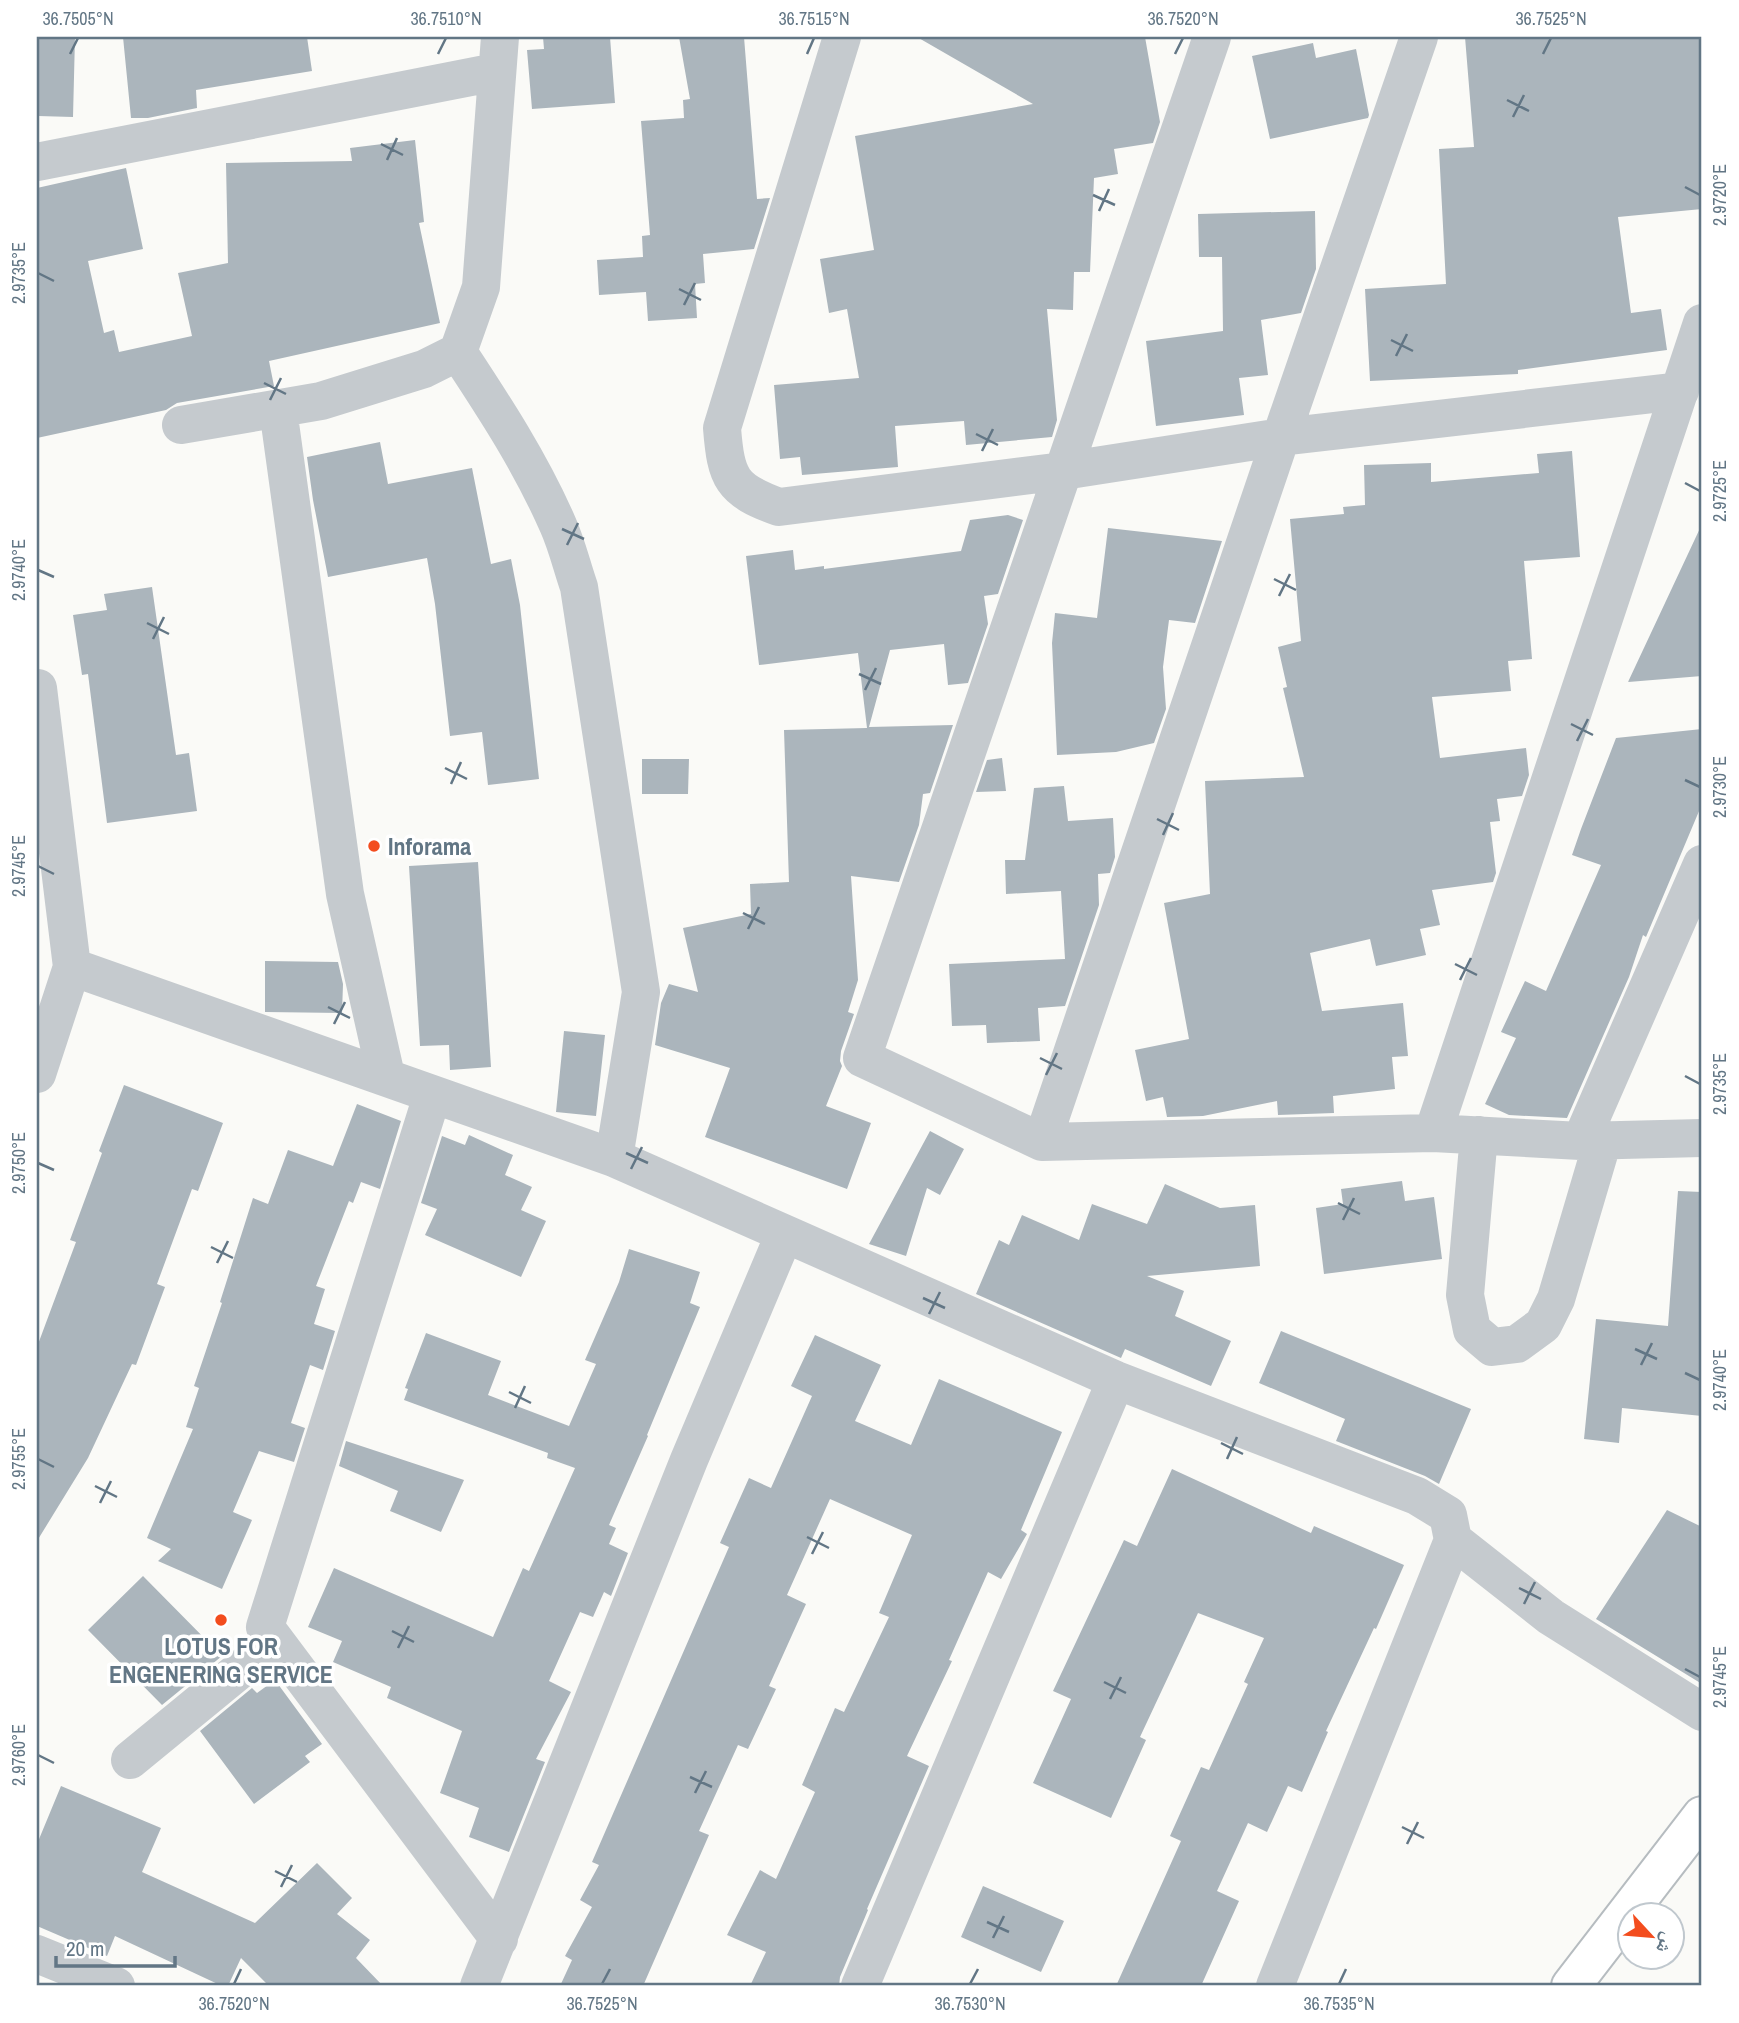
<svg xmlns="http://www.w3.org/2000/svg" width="1739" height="2023" font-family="'Archivo Narrow','Noto Naskh Arabic',sans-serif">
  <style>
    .building { fill: #abb5bc }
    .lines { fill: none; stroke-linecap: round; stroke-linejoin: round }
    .major-casing { stroke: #b6bcc0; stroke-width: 42 }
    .minor { stroke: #c5cace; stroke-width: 38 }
    .major { stroke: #fff; stroke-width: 38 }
    .ticks { fill: none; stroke: #627685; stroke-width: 2.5 }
    .poi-dot { fill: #f34d1e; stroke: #fff; stroke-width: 2.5 }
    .labels { text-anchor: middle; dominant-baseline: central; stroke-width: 7; stroke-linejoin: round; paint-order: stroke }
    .poi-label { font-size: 24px; font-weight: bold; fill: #627685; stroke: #fff; text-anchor: start }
    .neatline { fill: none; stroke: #627685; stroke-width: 2.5 }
    .ticks-label { font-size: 18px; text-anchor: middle; fill: #627685 }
  </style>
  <rect width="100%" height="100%" fill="#fafaf7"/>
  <path class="building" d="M39,37H75L73,117L38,116Z
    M123,37H307L312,71L196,90L197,108L148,118H131Z
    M543,37H610L615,103L532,109L527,50L544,49Z
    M679,37H744L757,199L770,198L754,249L703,254L705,283L695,284L697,318L648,321L646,292L599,295L597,260L643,257L642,236L650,235L641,121L684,118L683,100L690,99Z
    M917,37H1145L1160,122L1153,143L1114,149L1118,174L1094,178L1090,272H1074L1073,310L1047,309L1057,420L1052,437L966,445L964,421L895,426L898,467L802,475L800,457L780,459L774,385L859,378L847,309L829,313L820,259L874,250L855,136L1033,104Z
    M1465,37H1702V209L1618,217L1631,313L1661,309L1667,350L1518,370V374L1370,381L1365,289L1446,284L1439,149L1474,147Z
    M1313,43L1316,58L1356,49L1369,115L1368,118L1270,139L1252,56Z
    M415,140L424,222L419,223L440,323L269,361L274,386L177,403L166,410L37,438V188L126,168L143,249L88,261L104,333L114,330L119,352L192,336L178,273L228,263L226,163L352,161L350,148Z
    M1315,211L1316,269L1301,313L1261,320L1268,375L1239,378L1244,415L1156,426L1146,341L1223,331L1222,257H1199L1198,214Z
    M380,442L388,484L472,468L491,564L511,559L520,605L539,779L488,785L482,732L450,736L435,604L427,558L328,577L313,500L307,457Z
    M1572,451L1580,557L1524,561L1532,659L1508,661L1511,691L1432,697L1440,758L1526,748L1529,775L1522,796L1497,799L1500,821L1490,822L1496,873L1493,882L1432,890L1440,925L1420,929L1426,955L1376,966L1370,939L1310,953L1322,1011L1403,1003L1408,1056L1392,1057L1395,1089L1333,1096L1334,1113L1278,1115L1277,1101L1203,1116L1167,1117L1163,1097L1146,1101L1135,1050L1189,1039L1164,903L1210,894L1205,781L1304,777L1283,688L1287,687L1278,647L1301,641L1290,519L1344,514L1343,507L1365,505L1364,465L1431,463V482L1539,473L1537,454Z
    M1008,515L1023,520L998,594L984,596L988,624L968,683L948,685L944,644L890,650L869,727L953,725L930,793L923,794L919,825L899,882L851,876L858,980L848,1012L854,1014L841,1051L840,1061L842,1066L826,1106L871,1123L847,1189L705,1137L730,1068L655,1045L661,1003L669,984L698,992L683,928L751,914L750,884L789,882L784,730L867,728L858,653L759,665L746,556L793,550L795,570L824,566V569L961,551L970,520Z
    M1702,524V676L1628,682Z
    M1108,528L1222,541L1195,623L1169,620L1163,667L1166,709L1154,743L1116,752L1057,755L1052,643L1055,613L1097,618Z
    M152,587L176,755L189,753L197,811L107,823L88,674L82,675L73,615L107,610L104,594Z
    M1702,729V804L1646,937L1643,935L1629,977L1567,1118L1509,1115L1485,1104L1516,1038L1501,1032L1525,981L1546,991L1601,865L1572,855L1581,829L1616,738Z
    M1002,758L1006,791L976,792L987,760Z
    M642,759H689L688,794H642Z
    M1064,786L1068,821L1113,818L1115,857L1110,873L1098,874L1099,905L1065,1006L1038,1008L1040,1041L987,1043L986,1025L952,1026L949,964L1065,959L1061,891L1006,894L1005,860H1025L1034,788Z
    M478,862L491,1067L450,1070L449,1045L420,1046L409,866Z
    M265,961L338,962L343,984L342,1013L265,1012Z
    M564,1031L605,1035L596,1116L556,1112Z
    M124,1085L223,1123L198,1191L192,1189L157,1284L165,1287L136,1365L132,1364L88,1458L37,1541V1347L76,1242L70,1240L102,1153L99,1151Z
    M357,1104L401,1121L380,1189L361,1182L353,1203L349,1201L316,1286L325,1289L314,1324L335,1331L323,1370L310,1365L291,1423L305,1428L294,1462L259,1451L233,1512L252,1520L222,1589L158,1561L171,1549L147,1538L193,1429L186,1427L199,1388L194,1386L222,1303L220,1302L253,1198L268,1204L288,1150L333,1166Z
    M930,1131L964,1149L940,1195L927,1188L906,1256L869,1244Z
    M469,1135L513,1155L505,1175L532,1187L521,1210L546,1221L521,1277L425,1235L437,1209L421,1203L442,1136L465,1145Z
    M1402,1181L1405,1201L1434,1197L1442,1259L1324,1274L1316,1208L1343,1204L1341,1189Z
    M1165,1184L1220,1208L1255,1205L1260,1266L1147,1276L1184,1291L1175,1316L1231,1341L1211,1386L1125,1349L1121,1358L976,1294L999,1240L1009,1245L1022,1215L1079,1240L1092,1204L1147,1224Z
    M1678,1191L1702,1192V1416L1622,1408L1619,1443L1584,1439L1596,1319L1668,1326Z
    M629,1249L700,1272L690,1303L700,1307L647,1435L648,1436L609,1525L616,1528L609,1544L628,1553L611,1596L604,1592L593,1617L580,1612L549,1681L571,1692L536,1759L545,1762L509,1852L469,1837L479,1808L440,1793L462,1731L387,1698L391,1687L333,1662L342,1641L308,1627L334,1568L493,1637L523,1568L529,1571L575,1468L547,1458L548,1453L404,1400L408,1389L405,1388L426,1333L501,1361L488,1395L569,1426L596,1364L585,1360L619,1282Z
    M1281,1331L1471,1409L1439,1484L1425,1476L1336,1441L1345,1419L1259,1383Z
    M815,1335L881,1365L855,1421L911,1445L939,1379L1062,1432L1021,1530L1027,1534L1001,1579L988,1572L949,1660L952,1661L907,1756L929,1766L867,1909L868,1910L840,1977L839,1986H750L766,1952L727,1935L760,1870L776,1879L815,1792L802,1785L835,1708L844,1712L889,1617L879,1613L912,1535L830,1499L787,1595L806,1604L769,1686L776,1689L748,1749L738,1745L699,1831L709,1835L643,1986H560L572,1960L565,1956L592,1907L580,1900L599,1865L592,1862L729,1547L720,1543L749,1478L771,1488L812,1396L791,1386Z
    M346,1441L464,1480L441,1532L390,1511L398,1491L339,1466Z
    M1172,1469L1311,1533L1314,1526L1404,1565L1376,1629L1374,1628L1326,1731L1328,1732L1302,1792L1288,1786L1267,1832L1248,1823L1217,1891L1239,1901L1201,1986H1116L1181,1841L1170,1836L1201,1767L1209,1770L1248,1684L1244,1682L1264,1638L1198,1613L1140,1737L1146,1740L1111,1818L1033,1783L1071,1699L1053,1691L1124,1540L1137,1546Z
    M1667,1510L1702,1527V1684L1596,1619Z
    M143,1576L222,1656L162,1705L88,1630Z
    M275,1680L322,1744L305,1756L310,1762L254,1804L200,1731L252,1688L257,1693Z
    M61,1786L161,1828L142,1872L255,1923L317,1863L352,1898L337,1914L370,1940L356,1958L383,1986H269L241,1958L228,1986H222L115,1936L107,1956L37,1926V1844Z
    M983,1886L1064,1921L1041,1972L961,1937Z"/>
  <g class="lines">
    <defs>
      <path id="major" d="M1571,1986L1702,1816"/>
    </defs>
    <use href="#major" class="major-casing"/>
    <path class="minor" d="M842,37L722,428C726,478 731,490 779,507L1063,471L1281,437L1680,391
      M1212,37L862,1058L1042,1142L1433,1133L1581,1141L1702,1138
      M37,162L496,72
      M458,352C495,408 531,463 558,525C567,545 572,567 579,587L641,992L614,1158
      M278,409L345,894L386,1076
      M181,425L321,401L424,369L458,352L481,287L500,37
      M72,967L614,1158L1116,1380L1417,1496L1448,1515L1453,1540L1275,1986
      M37,1074L72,967L38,688
      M432,1096L265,1627L499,1939
      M1433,1133L1702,323
      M1479,1135L1465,1295L1472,1330L1492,1347L1517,1344L1543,1325L1556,1299L1603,1140
      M1581,1141L1702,864
      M1042,1142L1281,437L1419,37
      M1453,1540L1551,1617L1702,1712
      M130,1760L275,1641
      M37,1954L116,1986
      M479,1986L689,1460L784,1235
      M860,1986L1116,1380"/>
    <use href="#major" class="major"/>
  </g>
  <path class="ticks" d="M70,54L78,38M438,54L446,38M807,54L814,38M1175,54L1183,38M1543,54L1551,38M1507,100L1529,111M1513,117L1524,95M381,144L403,155M387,160L397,138M1685,187L1700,195M1093,195L1115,205M1099,211L1109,189M38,273L54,281M679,289L701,300M684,305L695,283M1391,340L1413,351M1396,356L1407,334M264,383L286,394M270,400L281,378M976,434L998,445M982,451L993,429M1685,483L1700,491M562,529L584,539M567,545L578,523M38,570L54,577M1274,579L1296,590M1279,596L1290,574M147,623L169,634M153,639L164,617M859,674L881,684M865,690L876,668M1571,724L1593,735M1577,741L1588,719M445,768L467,779M1685,780L1700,787M451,784L461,762M1157,819L1179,830M1163,835L1173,813M38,866L54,874M743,913L765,924M748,929L759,907M1455,964L1477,975M1460,980L1471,958M328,1007L350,1018M334,1024L345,1002M1040,1058L1062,1069M1046,1075L1057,1053M1685,1076L1700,1084M626,1153L648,1163M38,1163L54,1170M631,1169L642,1147M1338,1203L1360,1214M1343,1220L1354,1198M211,1247L233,1258M217,1263L228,1241M923,1298L945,1308M929,1314L940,1292M1635,1349L1657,1359M1641,1365L1652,1343M1685,1373L1700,1380M509,1392L531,1403M515,1408L525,1386M1221,1443L1243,1454M38,1459L54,1467M1227,1459L1237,1437M95,1486L117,1497M100,1503L111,1481M807,1537L829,1548M812,1554L823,1532M1519,1588L1541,1599M1524,1604L1535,1582M392,1631L414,1642M398,1648L409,1626M1685,1669L1700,1677M1104,1682L1126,1693M1110,1699L1121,1677M38,1755L54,1763M690,1777L712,1787M695,1793L706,1771M1402,1827L1424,1838M1407,1844L1418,1822M275,1871L297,1882M281,1887L292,1865M987,1922L1009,1932M993,1938L1004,1916M234,1984L241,1969M602,1984L610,1969M970,1984L978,1969M1339,1984L1346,1969"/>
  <g class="poi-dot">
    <circle cx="374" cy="846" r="7"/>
    <circle cx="221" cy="1620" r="7"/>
  </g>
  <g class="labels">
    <g class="poi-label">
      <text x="388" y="846">Inforama</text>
      <text x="221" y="1646" text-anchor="middle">LOTUS FOR<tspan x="221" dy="28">ENGENERING SERVICE</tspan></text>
    </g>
  </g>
  <rect width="1739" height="2023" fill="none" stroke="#ffffff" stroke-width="77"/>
  <g transform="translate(1651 1936) rotate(116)"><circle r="33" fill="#ffffff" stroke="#c0c8ce" stroke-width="2"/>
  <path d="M0-5L12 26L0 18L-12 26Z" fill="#f34d1e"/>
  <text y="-10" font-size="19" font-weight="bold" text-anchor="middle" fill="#627685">ش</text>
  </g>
  <path d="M56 1956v10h119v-10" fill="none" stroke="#627685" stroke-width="3.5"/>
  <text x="66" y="1956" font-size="21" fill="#627685" stroke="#ffffff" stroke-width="5" paint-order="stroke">20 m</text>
  <rect x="38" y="38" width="1662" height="1946" class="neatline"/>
  <g class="ticks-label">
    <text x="78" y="25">36.7505°N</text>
    <text x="446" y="25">36.7510°N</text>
    <text x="814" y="25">36.7515°N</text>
    <text x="1183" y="25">36.7520°N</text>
    <text x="1551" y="25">36.7525°N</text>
    <text transform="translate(1720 195) rotate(-90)" y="6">2.9720°E</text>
    <text transform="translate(19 273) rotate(-90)" y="6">2.9735°E</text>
    <text transform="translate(1720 491) rotate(-90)" y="6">2.9725°E</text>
    <text transform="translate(19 570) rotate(-90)" y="6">2.9740°E</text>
    <text transform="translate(1720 787) rotate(-90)" y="6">2.9730°E</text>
    <text transform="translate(19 866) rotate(-90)" y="6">2.9745°E</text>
    <text transform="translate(1720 1084) rotate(-90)" y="6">2.9735°E</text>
    <text transform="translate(19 1163) rotate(-90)" y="6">2.9750°E</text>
    <text transform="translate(1720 1380) rotate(-90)" y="6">2.9740°E</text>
    <text transform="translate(19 1459) rotate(-90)" y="6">2.9755°E</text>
    <text transform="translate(1720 1677) rotate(-90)" y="6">2.9745°E</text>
    <text transform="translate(19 1755) rotate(-90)" y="6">2.9760°E</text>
    <text x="234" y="2010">36.7520°N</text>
    <text x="602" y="2010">36.7525°N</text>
    <text x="970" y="2010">36.7530°N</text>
    <text x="1339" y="2010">36.7535°N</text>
  </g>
</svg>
